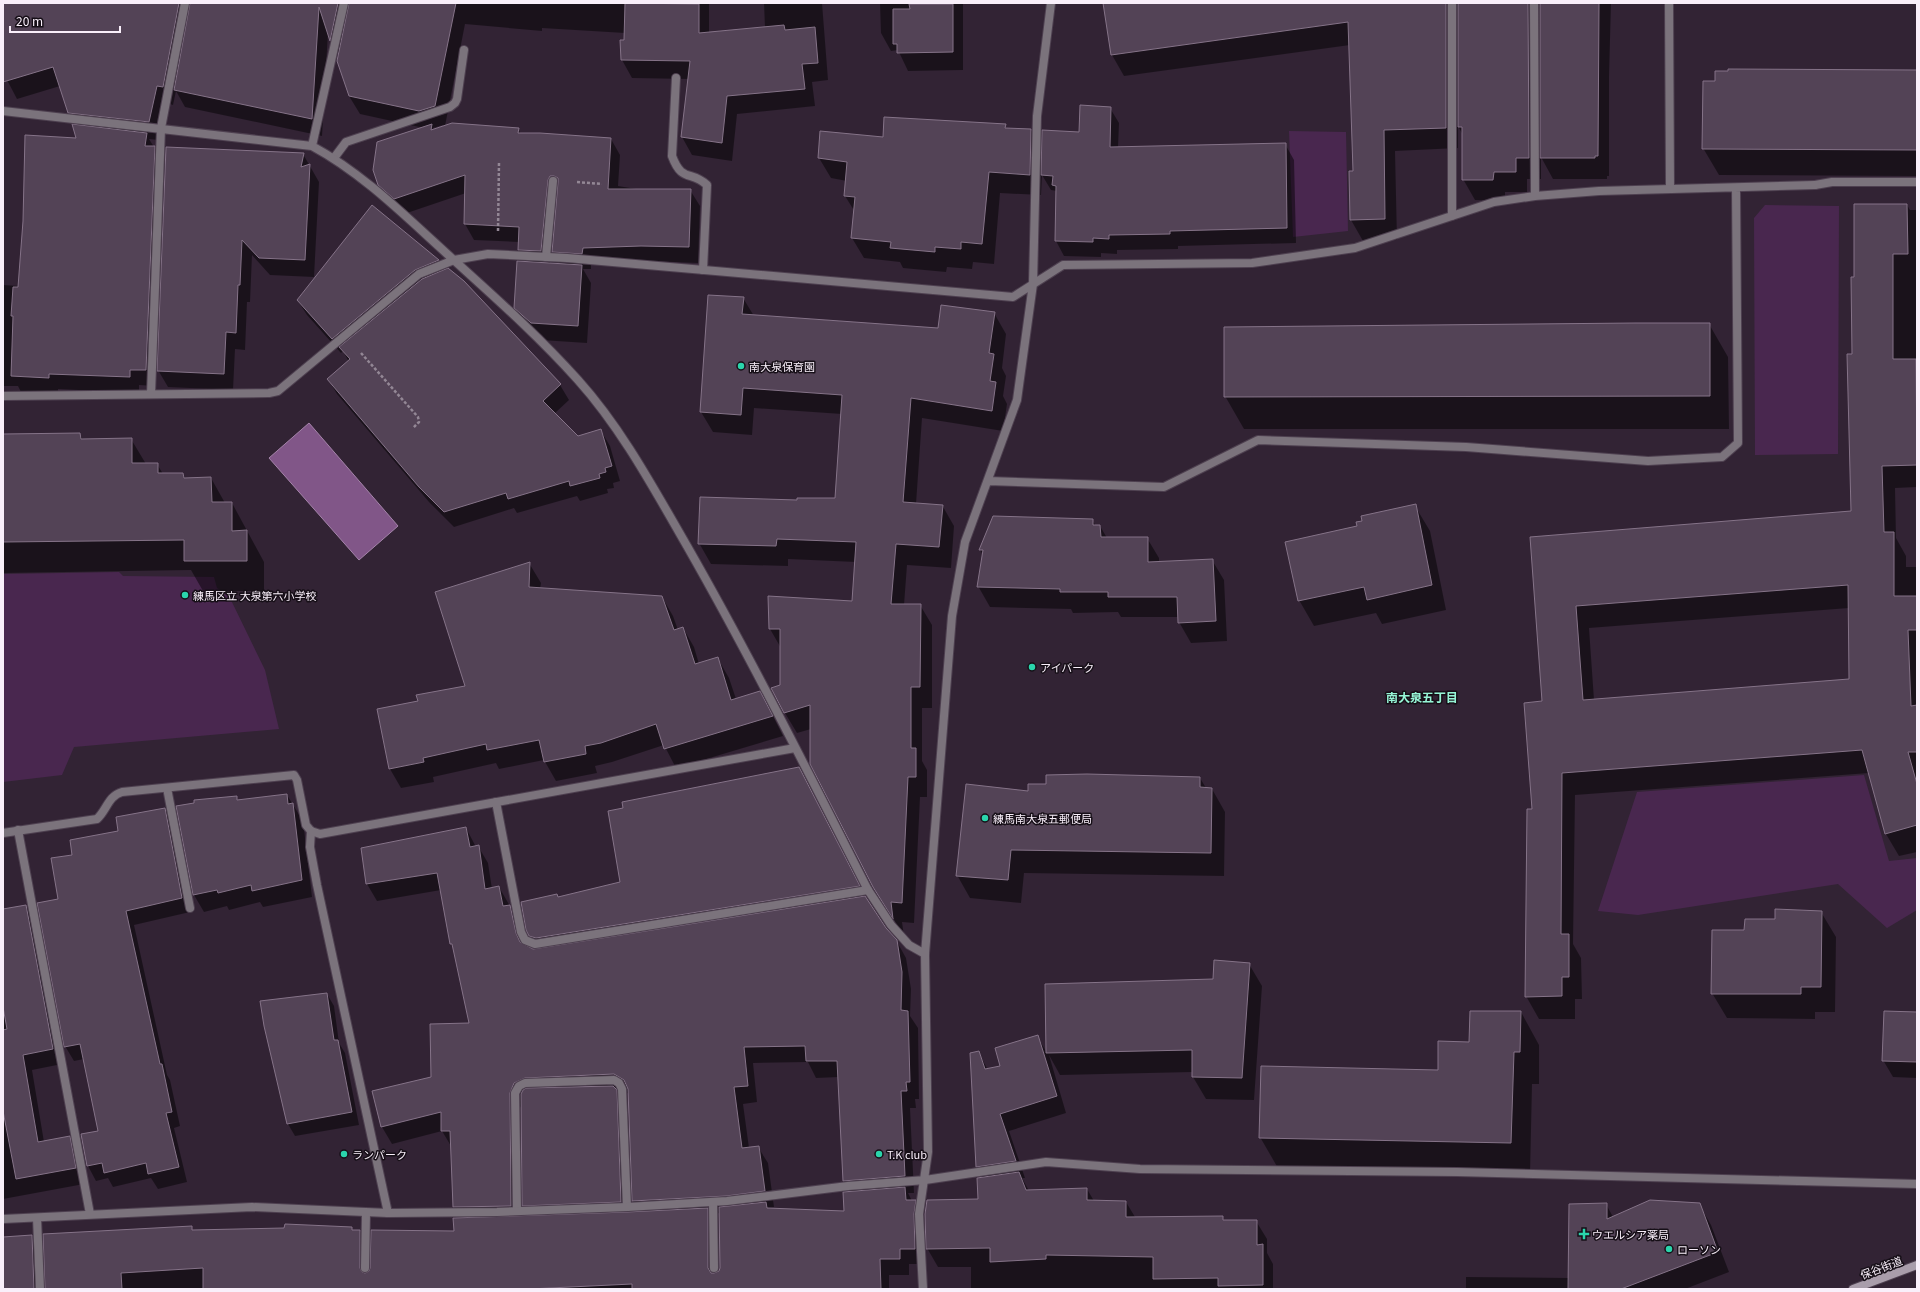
<svg xmlns="http://www.w3.org/2000/svg" width="1920" height="1292" font-family="Georgia,'Noto Sans JP',serif">
  <style>
    .green { fill: #49274f }
    .water { fill: #815688; stroke: #a584aa }
    .shadow { fill: #0007; fill-rule: evenodd }
    .building { fill: #534356; stroke: #857388; fill-rule: evenodd }
    .lines { fill: none; stroke-linecap: round; stroke-linejoin: round }
    .service-casing { stroke: #4e4050; stroke-width: 10 }
    .minor-casing { stroke: #4e4050; stroke-width: 10 }
    .secondary-casing { stroke: #4e4050; stroke-width: 10 }
    .path { stroke: #938795; stroke-width: 2.5; stroke-dasharray: 3 2; stroke-linecap: butt }
    .service { stroke: #7b737c; stroke-width: 8 }
    .minor { stroke: #7b737c; stroke-width: 8 }
    .secondary { stroke: #a99dab; stroke-width: 8 }
    .poi-dot { fill: #2ad5ac; stroke: #160f17; stroke-width: 1.5 }
    .labels { text-anchor: middle; dominant-baseline: central; stroke-width: 3; stroke-linejoin: round; paint-order: stroke }
    .poi-label { font-size: 11px; fill: #f9effa; stroke: #160f17; text-anchor: start }
    .street-label { font-size: 11px; fill: #f9effa; stroke: #160f17 }
    .neighbourhood-label { font-size: 12px; font-weight: bold; fill: #96f5d6; stroke: #160f17 }
  </style>
  <rect width="100%" height="100%" fill="#322334"/>
  <path class="green" d="M1289,131L1346,132L1348,231L1293,237Z
    M1765,205L1839,206L1838,454L1755,455L1754,218Z
    M119,572L123,576L214,577L217,588L229,596L265,670L279,729L74,747L62,775L3,782V574Z
    M1864,775L1889,861L1917,858V910L1887,928L1838,884L1638,915L1598,911L1637,792Z"/>
  <path class="water" d="M309,423L398,526L359,560L269,458Z"/>
  <path class="shadow" d="M3,3H709V33L765,28L764,3H822L828,80L812,82L815,106L737,114L732,161L692,155L682,137L689,79L632,78L622,60L625,33L542,28V31L465,24L445,126L518,129L521,134L611,139L620,155L618,186L636,189L690,190L700,206L698,263L650,261L591,264V269H583L591,283L587,343L541,340L525,325L515,308L526,263L519,250V242L474,240L465,224L466,193L404,214L389,201L379,185L424,128L360,114L349,96L339,55L328,32L322,136L185,107L176,91L173,105L167,103L159,140L149,139L164,163L155,386L139,385V393L58,389V393L21,392L18,386H3V285L19,286L24,221V177L26,137L77,140V126L69,112L60,86L17,99L6,78L3,79ZM443,125V127L434,130L433,128ZM558,193L553,252L561,265L550,264L556,197Z
    M880,3H963V70L908,71L898,50L891,51L881,33Z
    M1104,3H1611L1609,76V176H1607V179H1553L1541,157V179H1527V192H1505V201L1475,200L1463,179V135L1458,126V148L1395,151L1397,240L1363,241L1351,220L1354,172L1350,45L1124,76L1112,55Z
    M1917,72V176L1719,175L1703,148Z
    M1110,108L1119,123L1118,147L1285,144L1294,160L1296,243L1178,246V249L1117,250V254L1101,253V257L1064,256L1056,241L1057,191L1051,190L1042,175L1041,195L1000,193L994,264L973,262L972,269L947,267L946,272L903,268L900,262L864,258L852,238L855,212L845,196L847,181L831,178L819,158L884,138L1005,125L1007,129L1031,130L1043,151L1080,133Z
    M167,148L303,154L319,182L314,277L270,275L252,255L250,302H247L245,350L235,349L233,390L168,387L158,370Z
    M1907,205L1910,210H1917V487L1895,488L1896,538L1906,556V567H1917V852L1899,856L1886,834L1869,773L1575,795L1573,944L1581,958L1582,999H1575V1019H1539L1526,996L1534,810L1543,702L1531,538L1852,512L1855,278ZM1849,608L1850,680L1594,700L1589,628Z
    M372,206L438,261L444,271L560,385L569,400L554,414L577,437L601,431L610,446L620,481L613,483L614,488L607,489L608,493L580,501L577,496L517,513L514,508L454,527L429,502L337,394L328,379L349,362L343,351L341,353L307,315L298,301Z
    M743,298L754,316L939,329L994,313L1006,334L1002,368L1006,376L1003,396L1007,404L1003,431L922,418L916,504L942,505L954,526L951,568L907,565L904,605H920L932,625V708H922V761L927,770V797H920L914,923L902,922L904,936L874,887L811,729L797,733L785,713L781,686V648L770,629L853,602L856,562L788,559V566L711,564L699,543L798,501L836,499L842,414L754,408L752,435L713,432L701,412Z
    M1709,324L1728,357L1729,429H1244L1225,396Z
    M80,434L83,440L131,439L146,464H157L163,474H183L186,479L211,478L225,503H232L264,562V591H203L191,570L3,573V435Z
    M1415,506L1430,531L1446,610L1382,624L1376,613L1314,626L1299,600L1363,521Z
    M1092,520L1096,526H1100L1107,538H1147L1159,558V562L1212,560L1224,580L1227,641L1191,643L1179,622V617H1121L1118,612L1073,613L1071,609L990,607L978,586L983,555L980,550Z
    M529,563L541,583L540,589L662,597L673,616L678,630L683,628L694,647L699,664L718,659L729,678L736,699L771,712L783,736L676,768L664,745L612,762L595,766L597,773L556,781L544,760L499,769L496,763L433,777L434,782L401,788L390,769L419,701L466,687Z
    M799,768L868,902L886,929L896,940L906,958L911,989L910,1016L918,1028L919,1099H915L916,1108H910L914,1193H908L912,1201H915L924,1217L922,1231L924,1264H909V1275H889V1289H46L191,1227L193,1231L352,1228L353,1231H360L369,1247L368,1276L455,1232L461,1219L454,1207L451,1146L442,1131L392,1144L382,1127L374,1092L432,1078L470,1024L454,948L451,944L441,890L377,901L367,884L362,849L466,828L476,847L478,846L488,863L492,889L499,887L519,922L524,945L535,950H538L530,935L558,898L621,883ZM808,1062L816,1078L839,1077L844,1181L850,1193L845,1212L767,1208L774,1207L768,1163L758,1147L749,1148L743,1104L757,1102L753,1063ZM616,1091H624L629,1094L633,1201L640,1213H630L626,1108ZM522,1104L523,1205L530,1217H520L519,1110ZM720,1213V1268L717,1273L716,1225L710,1214Z
    M1200,778L1206,788L1212,789L1225,812L1224,876L1024,873L1021,903L970,898L957,875L1029,792Z
    M287,795L303,821L312,897L263,907L260,902L229,910L227,906L204,912L194,895L177,807L236,797L239,801Z
    M165,809L173,824L190,912L134,925L167,1075L170,1080L180,1126L174,1128L187,1182L158,1189L151,1178L113,1187L108,1178L96,1181L88,1166L82,1135L99,1131L84,1059L74,1061L65,1046L59,900L73,856Z
    M26,906L35,922L62,1064L32,1070L44,1142L69,1137L78,1153L84,1184L3,1199V910Z
    M1821,912L1836,937L1835,1012H1815V1019L1727,1018L1712,993L1745,931L1776,920Z
    M1249,964L1262,986L1254,1100L1206,1099L1193,1077V1072L1060,1075L1049,1055L1066,1113L1009,1131L1025,1178H1022L1029,1191L1087,1189L1094,1201L1126,1202L1135,1217H1222L1225,1221H1256L1267,1239V1253L1273,1264V1289H971V1267H938L927,1248L979,1200L983,1178L977,1167L978,1052L988,1070L1002,1067L1037,1036L1047,1053L1046,985L1214,980Z
    M327,994L334,1006L339,1043L345,1053L359,1125L295,1136L288,1124Z
    M1521,1012L1539,1045V1084H1532L1530,1175L1279,1170L1260,1137L1439,1071L1470,1043Z
    M1917,1013V1078L1893,1077L1883,1060Z
    M1606,1204L1613,1217L1699,1204L1711,1225L1729,1272L1685,1289H1466V1277L1569,1278Z
    M32,1236L41,1252L42,1289H3V1238Z"/>
  <path class="building" d="M3,3H179L163,87L157,86L149,122L68,113L53,67L3,82Z
    M190,3H338L330,41L319,7L312,119L174,90Z
    M349,3H456L435,106L419,111L349,96L337,61Z
    M625,3L699,4V33L784,25L785,30L815,27L818,63L802,64L805,89L727,96L722,143L681,137L690,61L621,60L620,40H624Z
    M1103,3H1446V128L1384,130L1385,219L1350,220L1349,171H1353L1348,22L1111,55Z
    M1458,3H1528L1529,158H1516V172H1494L1493,180H1462V127H1458Z
    M1540,3H1599L1598,156H1595V158H1540Z
    M909,4H953V52L897,53V44H893V9H910Z
    M1728,69L1917,70V150L1702,149L1703,81H1715V71H1728Z
    M1080,105L1111,107L1110,147L1286,143L1287,228L1170,231V234L1109,235V239L1093,238V242L1055,241L1056,186L1052,185L1053,176L1041,175L1042,130L1079,132Z
    M884,117L1006,124L1005,128L1031,129L1030,175L989,172L982,244L961,242V249L935,247V252L890,248L891,242L851,238L855,197L844,196L847,162L818,158L820,131L883,137Z
    M452,123L519,128L518,133H540L611,138L608,189H691L689,247L641,246L583,248L582,254L552,252L558,182V178L554,176H550L548,180L541,251L518,250L519,227L464,224L465,175L394,199L378,185L373,170L377,142L432,124L431,130Z
    M72,124L147,133L145,146H155L146,370H130V377L49,374V378L11,376L13,316H11L13,287H18L23,221L25,135L76,138Z
    M166,147L304,153L301,167L310,164L305,260L259,258L242,240L240,285H238L236,333L226,332L224,374L157,371Z
    M1854,204H1907L1908,254H1893V359H1916L1917,465L1882,466L1884,532H1894V596H1917V630H1908L1911,706L1917,705V752H1908L1917,784V825L1885,834L1862,750L1562,773L1561,934H1569V977H1562V996L1525,997L1527,809H1532L1524,703L1542,701L1530,537L1851,511L1847,354H1852L1851,277H1854ZM1848,585L1849,679L1583,700L1576,606Z
    M372,205L439,260L415,270L332,339L297,300Z
    M517,261L582,265L578,326L531,323L514,308Z
    M448,268L464,281L561,384L543,401L578,436L601,429L612,466L605,468L606,472L599,474L600,478L570,486L569,481L508,499L506,493L444,512L419,487L327,379L350,359L339,347L422,279Z
    M708,295L744,297L742,314L938,328L941,305L995,312L989,353L994,354L990,381L996,382L992,411L911,398L903,502L943,505L939,547L896,544L891,604H921L920,687H911V748H916V777H908L902,903L891,902L893,919L873,887L810,764V705L784,713L771,688L780,685V629H769L768,596L852,601L856,542L777,539L776,546L698,544L700,497L797,500V498H835L842,395L743,388L741,415L700,412Z
    M1635,323H1710V396L1224,397V327Z
    M80,433L81,439L132,438V463H158V473H183L184,478L211,477L212,502H232V531L247,530V561H184V540L3,542V434Z
    M1416,504L1432,585L1367,600L1364,587L1298,601L1285,542L1357,526L1356,522L1362,521L1361,516Z
    M993,516L1093,519V525H1100L1101,537H1148V562L1213,559L1216,621L1178,623L1177,597H1108V592H1060V589L977,587L983,550H979Z
    M530,562L529,587L662,596L674,630L683,627L695,664L718,657L731,700L760,691L773,716L664,749L656,724L601,743L585,746L586,754L544,762L539,740L487,750L486,744L423,758L424,762L389,769L377,709L418,701L416,695L465,686L435,592Z
    M799,767L860,886L536,938L529,936L526,930L521,902L557,894L558,897L620,882L608,811L623,808L622,802Z
    M1087,774L1200,777V787L1212,788L1211,853L1011,850L1008,880L956,876L966,784L1028,791V784H1046V775Z
    M287,794L288,804L293,803L302,880L252,891L251,885L218,893L217,890L193,895L176,806L194,803V800L237,796V800Z
    M165,808L182,898L126,911L160,1064H162L172,1112L166,1113L179,1167L148,1174L146,1163L104,1173L102,1163L87,1166L81,1134L98,1131L80,1044L64,1047L37,903L58,899L51,858L72,855L70,840L118,831L116,817Z
    M466,827L470,847L479,845L485,889L499,886L503,906L510,905L516,933L520,942L533,949L865,896L886,928L897,940L902,972L901,1010L908,1011L910,1082H906L907,1091H901L905,1176L843,1181L837,1061H806L805,1046L744,1047L748,1086L734,1087L742,1148L759,1146L765,1191L726,1196L632,1201L628,1089L624,1080L614,1074L525,1078L514,1083L510,1093L511,1206L453,1207L450,1131H441V1112L381,1127L372,1091L431,1077L430,1024L469,1023L452,944H450L437,873L366,884L361,848Z
    M26,905L53,1049L23,1055L38,1142L70,1136L76,1168L16,1179L3,1111V1030L7,1029L3,1007V909Z
    M1775,909L1822,911L1821,987H1801V994H1711L1712,930H1744L1745,919H1775Z
    M1214,960L1250,963L1242,1078L1192,1077V1050L1046,1053L1045,984L1213,979Z
    M327,993L334,1040H338L352,1112L287,1124L264,1026L260,1001Z
    M1470,1011H1521L1520,1052H1514L1511,1143L1259,1138L1261,1066L1438,1070V1041L1469,1042Z
    M1884,1011L1917,1012V1062L1882,1061Z
    M1038,1035L1057,1096L1000,1114L1016,1161L976,1167L970,1053L979,1051L985,1069L1000,1066L995,1048Z
    M613,1086L617,1090L621,1202L522,1206L521,1094L523,1090L526,1088Z
    M1019,1172L1026,1190L1087,1188V1200L1126,1201V1217L1223,1216V1220H1257V1245L1263,1244V1285L1218,1286V1278L1153,1279V1257L1046,1255V1259L990,1262V1248L926,1249L925,1214L927,1200L978,1199L977,1178Z
    M905,1187L906,1200H916L914,1214L915,1249H900V1259H880L881,1289H632V1284L529,1289H203V1268L121,1273L122,1289H45L43,1234L192,1226V1230L284,1228L285,1224L352,1227V1230H360V1268L362,1272L365,1273L369,1271L370,1268L371,1230L454,1231L453,1218L627,1212L708,1208V1268L711,1273H714L719,1271L720,1268L719,1207L766,1202L767,1208L844,1211L843,1192Z
    M1650,1200L1700,1203L1718,1252L1621,1289H1568L1569,1204L1607,1203V1219Z
    M32,1235L34,1289H3V1237Z"/>
  <g class="lines">
    <defs>
      <path id="service" d="M1669,3L1670,189
        M676,78L672,156C682,183 691,170 707,185L703,270
        M161,128L185,3
        M334,158L346,142L450,107L455,103L457,99L464,50
        M1815,185L1832,182H1917
        M546,257L553,181
        M167,788L190,908
        M496,802L521,932L525,940L535,944L868,890
        M18,830L90,1214
        M311,831L310,847L317,885L388,1213
        M713,1202L714,1268
        M517,1210L515,1093L519,1086L525,1083L614,1080L619,1083L622,1089L627,1207
        M37,1218L40,1289
        M365,1268L366,1213"/>
      <path id="minor" d="M1534,3L1535,196
        M3,111L312,146C362,173 403,214 445,252C490,293 537,334 578,380C622,429 654,489 687,546C751,658 809,774 868,890L891,925L909,945L925,954
        M312,146L344,3
        M1452,216V3
        M151,394L161,128
        M3,396L269,393L278,391L419,274L454,260L488,254L567,258L1013,297L1063,265L1252,263L1355,248L1494,202L1535,196L1599,191L1815,185
        M988,481L1164,487L1258,440L1466,447L1648,461L1722,457L1738,443L1736,188
        M3,833L97,819C107,810 108,796 122,792L294,775L297,780L306,825L311,831L320,834L795,748
        M3,1219L252,1207L388,1213L497,1212L627,1207L727,1201L848,1186L925,1180L1046,1162L1140,1169L1457,1172L1917,1184
        M923,1289L919,1214L928,1152L925,954L952,616L965,542L1017,400L1033,284L1037,116L1051,3"/>
      <path id="secondary" d="M1853,1289L1917,1265"/>
    </defs>
    <use href="#service" class="service-casing"/>
    <use href="#minor" class="minor-casing"/>
    <use href="#secondary" class="secondary-casing"/>
    <path class="path" d="M577,182L602,184
      M498,231L499,162
      M361,353L418,417L419,422L413,428"/>
    <use href="#service" class="service"/>
    <use href="#minor" class="minor"/>
    <use href="#secondary" class="secondary"/>
  </g>
  <g class="poi-dot">
    <circle cx="741" cy="366" r="4"/>
    <circle cx="185" cy="595" r="4"/>
    <circle cx="1032" cy="667" r="4"/>
    <circle cx="985" cy="818" r="4"/>
    <circle cx="344" cy="1154" r="4"/>
    <circle cx="879" cy="1154" r="4"/>
    <path d="M1582 1228h4v4h4v4h-4v4h-4v-4h-4v-4h4z"/>
    <circle cx="1669" cy="1249" r="4"/>
  </g>
  <g class="labels">
    <g class="poi-label">
      <text x="749" y="366">南大泉保育園</text>
      <text x="193" y="595">練馬区立 大泉第六小学校</text>
      <text x="1040" y="667">アイパーク</text>
      <text x="993" y="818">練馬南大泉五郵便局</text>
      <text x="352" y="1154">ランパーク</text>
      <text x="887" y="1154">T.K club</text>
      <text x="1592" y="1234">ウエルシア薬局</text>
      <text x="1677" y="1249">ローソン</text>
    </g>
    <g class="street-label">
      <text transform="translate(1881 1267) rotate(-21)">保谷街道</text>
    </g>
    <g class="neighbourhood-label">
      <text x="1422" y="696">南大泉五丁目</text>
    </g>
  </g>
  <rect width="1920" height="1292" fill="none" stroke="#f9effa" stroke-width="8"/>
  <path d="M10 26v6h110v-6" fill="none" stroke="#f9effa" stroke-width="2"/>
  <text x="16" y="26" font-size="12" fill="#f9effa" stroke="#160f17" stroke-width="3" paint-order="stroke">20 m</text>
</svg>
